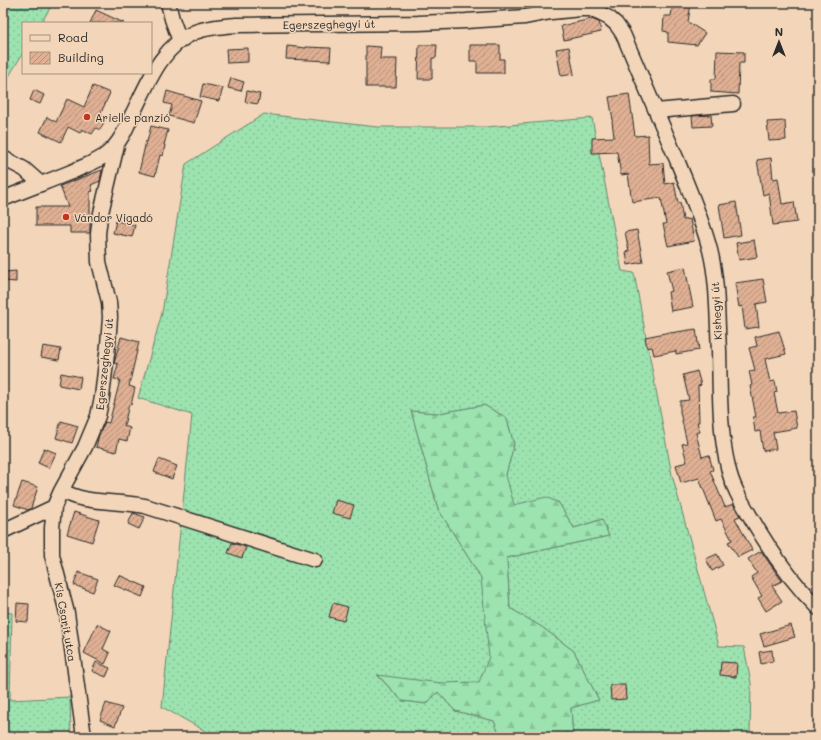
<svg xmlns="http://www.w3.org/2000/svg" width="821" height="740" font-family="Mali,sans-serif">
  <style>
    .forest { fill: url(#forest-firs); stroke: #64876e }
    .garden { fill: url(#garden-dots); stroke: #64876e }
    .building { fill: url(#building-hatch); stroke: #2b2b2b }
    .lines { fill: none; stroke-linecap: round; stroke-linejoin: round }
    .minor-casing { stroke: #2b2b2b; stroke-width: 17 }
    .minor { stroke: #f3d6b9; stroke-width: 14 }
    .poi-dot { fill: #c8321e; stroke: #f3d6b9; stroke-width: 1.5 }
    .labels { text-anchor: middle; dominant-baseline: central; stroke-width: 3; stroke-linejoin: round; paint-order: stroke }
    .street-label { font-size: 11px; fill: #2b2b2b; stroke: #f3d6b9 }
    .poi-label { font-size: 11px; fill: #2b2b2b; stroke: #f3d6b9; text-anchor: start }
  </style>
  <defs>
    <pattern id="forest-firs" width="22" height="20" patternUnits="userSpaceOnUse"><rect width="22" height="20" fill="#9ce3b0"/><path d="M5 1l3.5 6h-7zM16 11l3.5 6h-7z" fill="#87c398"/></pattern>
    <pattern id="garden-dots" width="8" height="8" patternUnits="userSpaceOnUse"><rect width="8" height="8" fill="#9ce3b0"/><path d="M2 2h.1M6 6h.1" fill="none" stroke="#87c398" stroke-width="1.8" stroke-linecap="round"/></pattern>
    <pattern id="building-hatch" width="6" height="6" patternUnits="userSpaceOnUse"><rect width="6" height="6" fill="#dfb093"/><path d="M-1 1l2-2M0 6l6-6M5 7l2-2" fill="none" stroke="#b58f78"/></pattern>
  </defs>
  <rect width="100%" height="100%" fill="#f3d6b9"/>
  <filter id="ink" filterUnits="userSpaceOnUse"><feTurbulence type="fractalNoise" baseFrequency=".025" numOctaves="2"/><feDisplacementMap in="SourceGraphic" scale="8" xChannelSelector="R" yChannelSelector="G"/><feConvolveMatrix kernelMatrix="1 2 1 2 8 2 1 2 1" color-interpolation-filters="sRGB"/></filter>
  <g filter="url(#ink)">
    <path class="forest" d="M484,405L507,418L514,445L506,475L559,503L574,528L603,519L609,536L507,558L510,608L542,627L574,651L599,700L571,708L573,737H500L494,721L455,711L438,692L426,704L402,701L377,674L441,683L481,578L438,509L411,411L439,413Z"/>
    <path class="garden" d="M3,3H53L41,23H23V53L3,86Z
      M264,114L377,127H486L592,118L622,271L634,273L672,475L719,646L744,647L751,683L750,737H573L571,708L599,700L574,651L542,627L510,608L507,558L609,536L602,519L574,528L559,503L546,497L514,505L506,475L514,445L507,418L484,405L439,413L411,411L438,509L481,578L489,657L479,682L441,683L377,675L402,701L426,704L438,692L455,711L494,721L500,737H206L207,732L162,707L192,415L138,398L162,313L186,164Z
      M3,612L12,613L10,700L70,697L71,737H3Z"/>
    <path class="building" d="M673,3H691L688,22L705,33L697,45L668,42V32L663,31L664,16H671Z
      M96,10L124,23H90Z
      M591,19L599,22L601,32L564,40L561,26Z
      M419,45H437L436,58H432V79H418Z
      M470,45H500V59H504V73H477V61H470Z
      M287,46L306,48V47L331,48L330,61L286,59Z
      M366,46L381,47L380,59H397L396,87H366Z
      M569,47L574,74L561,76L556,49Z
      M248,48V62L227,63L226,49Z
      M717,51L744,52V63H739L738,94L711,92V79H716Z
      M231,78L244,82L241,91L228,88Z
      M203,84L223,88L219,101L200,97Z
      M93,86L110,93L100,115L106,118L100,130L96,128L92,134L82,129L80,133L68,127L61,142L40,132L47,117L56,122L67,99L84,107Z
      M34,90L44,95L40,104L30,100Z
      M167,91L201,101L194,123L169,116L172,105L164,103Z
      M247,91L260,94L258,104L245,102Z
      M629,94L635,136L648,135L649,164L663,163L665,184L674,182L678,203L680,202L683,220L690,219L694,241L668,246L663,224H666L661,198L632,202L628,174L621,175L617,152L592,153V138L614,137L612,121L613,120L609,97Z
      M711,115L712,126L693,127L692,116Z
      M785,121L786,140L769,141L767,122Z
      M151,126L168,130L164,145H165L163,156L160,155L155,176L139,172L146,141L147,142Z
      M771,158L773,179L778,178L782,204L794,202L797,222L773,225L769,193L763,195L757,160Z
      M102,170L100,181L91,185L93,191L90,192V233H70V226H36V207H68L60,186Z
      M736,202L741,235L724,238L719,205Z
      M116,221L135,225L132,237L113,233Z
      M637,230L643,262L628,265L626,252L629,251L625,232Z
      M754,240L757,257L739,260L736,243Z
      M685,267L693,307L671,311L668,292L672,291L667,271Z
      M16,271V282L4,281V272Z
      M763,279L767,302L756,304L759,327L745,329L742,306L739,307L735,283Z
      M696,329L699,350L676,354V351L654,355L652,347L647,348L645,337L670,332V333Z
      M779,331L786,354L765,359L770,382L775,381L777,392L774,393L778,413L794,411L797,428L773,432L776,449L763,451L760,431L755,432L753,417H756L750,386L752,385L749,371L755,370L749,348L757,346L755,337Z
      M121,337L139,342L129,386L135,388L131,405L129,404L124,426L130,428L127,441L119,439L116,452L96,447L99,435L105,422L109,423L120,380L114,379L118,364L114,363L115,360Z
      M43,346L61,349L59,360L41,357Z
      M697,371L701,385L698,386L699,422H697L700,432L696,433L702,457L709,455L713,470L710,471L725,507L733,504L740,516L735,518L752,550L738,557L728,542L732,540L721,519L716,521L699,478L681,483L676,465L687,462L682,444L687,443L680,412V401L689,400L683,375Z
      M61,373L81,377L79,389L59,385Z
      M61,421L78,426L72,443L56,438Z
      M44,448L56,453L49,468L38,463Z
      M159,459L177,466L172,479L154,472Z
      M22,482L38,487L31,508L28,510L14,505Z
      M336,500L354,505L350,518L332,513Z
      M74,512L99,520L92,542L67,534Z
      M133,513L145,517L139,529L128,524Z
      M232,543L246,547L242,558L228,553Z
      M761,551L782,581L772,586L782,601L766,611L758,598L762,596L751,577L757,573L748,559Z
      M717,554L723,565L712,571L706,559Z
      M78,572L98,579L93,592L74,585Z
      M119,575L146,587L142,597L114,585Z
      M17,603L29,604L28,622L16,621Z
      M333,603L348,607L344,621L329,617Z
      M97,624L111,631L103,649L110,653L105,664L84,653Z
      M791,625L795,637L764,646L760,634Z
      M772,650L773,661L761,664L759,652Z
      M96,662L110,668L106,677L92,671Z
      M721,662L737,663L736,677L720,675Z
      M610,685H625L626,699L611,700Z
      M106,703L122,708L115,726L100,720Z"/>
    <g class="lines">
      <defs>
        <path id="minor" d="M168,3L172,19L180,41
          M656,111L733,104
          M3,158L24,169L41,184
          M3,199C27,189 52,180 76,170C87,165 99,161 108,153C120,143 126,129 132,115C148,84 160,47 195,32C207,27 223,26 236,25L418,23L466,21L525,17L551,12L581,9H591L609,18L616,24L623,34C641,76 659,118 677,160C689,190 702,219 710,250C718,282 717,317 719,350C720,387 719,431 728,467C732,487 743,504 753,521C771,552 792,582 818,608
          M61,491C69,494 77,498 85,499C105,503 125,502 145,506L315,560
          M3,531L54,507
          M84,737L67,613L52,555V528L54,507L61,491L85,447L98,416L102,397L108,345L110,317L109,302L99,262L98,234L100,217L117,145"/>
      </defs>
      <use href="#minor" class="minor-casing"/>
      <use href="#minor" class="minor"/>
    </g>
  </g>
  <g class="poi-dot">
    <circle cx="87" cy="117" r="4"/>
    <circle cx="66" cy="217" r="4"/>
  </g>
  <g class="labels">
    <g class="street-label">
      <text transform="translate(329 24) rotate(-1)">Egerszeghegyi út</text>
      <text transform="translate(716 311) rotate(-93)">Kishegyi út</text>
      <text transform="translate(104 364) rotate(-84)">Egerszeghegyi út</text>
      <text transform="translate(66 622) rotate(80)">Kis Csarit utca</text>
    </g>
    <g class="poi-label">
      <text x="95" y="117">Arielle panzió</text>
      <text x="74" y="217">Vándor Vigadó</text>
    </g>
  </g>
  <rect width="821" height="740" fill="none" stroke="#f3d6b9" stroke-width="16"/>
  <rect x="8" y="8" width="805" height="724" fill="none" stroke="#2b2b2b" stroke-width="1.5" filter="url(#ink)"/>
  <rect x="22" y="22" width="130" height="52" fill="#f3d6b9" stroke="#a39280"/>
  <rect x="30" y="35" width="20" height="6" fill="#f3d6b9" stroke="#a39280"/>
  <text x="58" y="42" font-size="12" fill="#2b2b2b">Road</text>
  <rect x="30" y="52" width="20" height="12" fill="url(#building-hatch)" stroke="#a39280"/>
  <text x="58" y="62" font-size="12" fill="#2b2b2b">Building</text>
  <g transform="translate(779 42)" stroke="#f3d6b9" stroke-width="3" paint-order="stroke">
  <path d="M0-3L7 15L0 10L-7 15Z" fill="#2b2b2b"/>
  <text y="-6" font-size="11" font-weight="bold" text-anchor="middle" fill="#2b2b2b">N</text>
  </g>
</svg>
